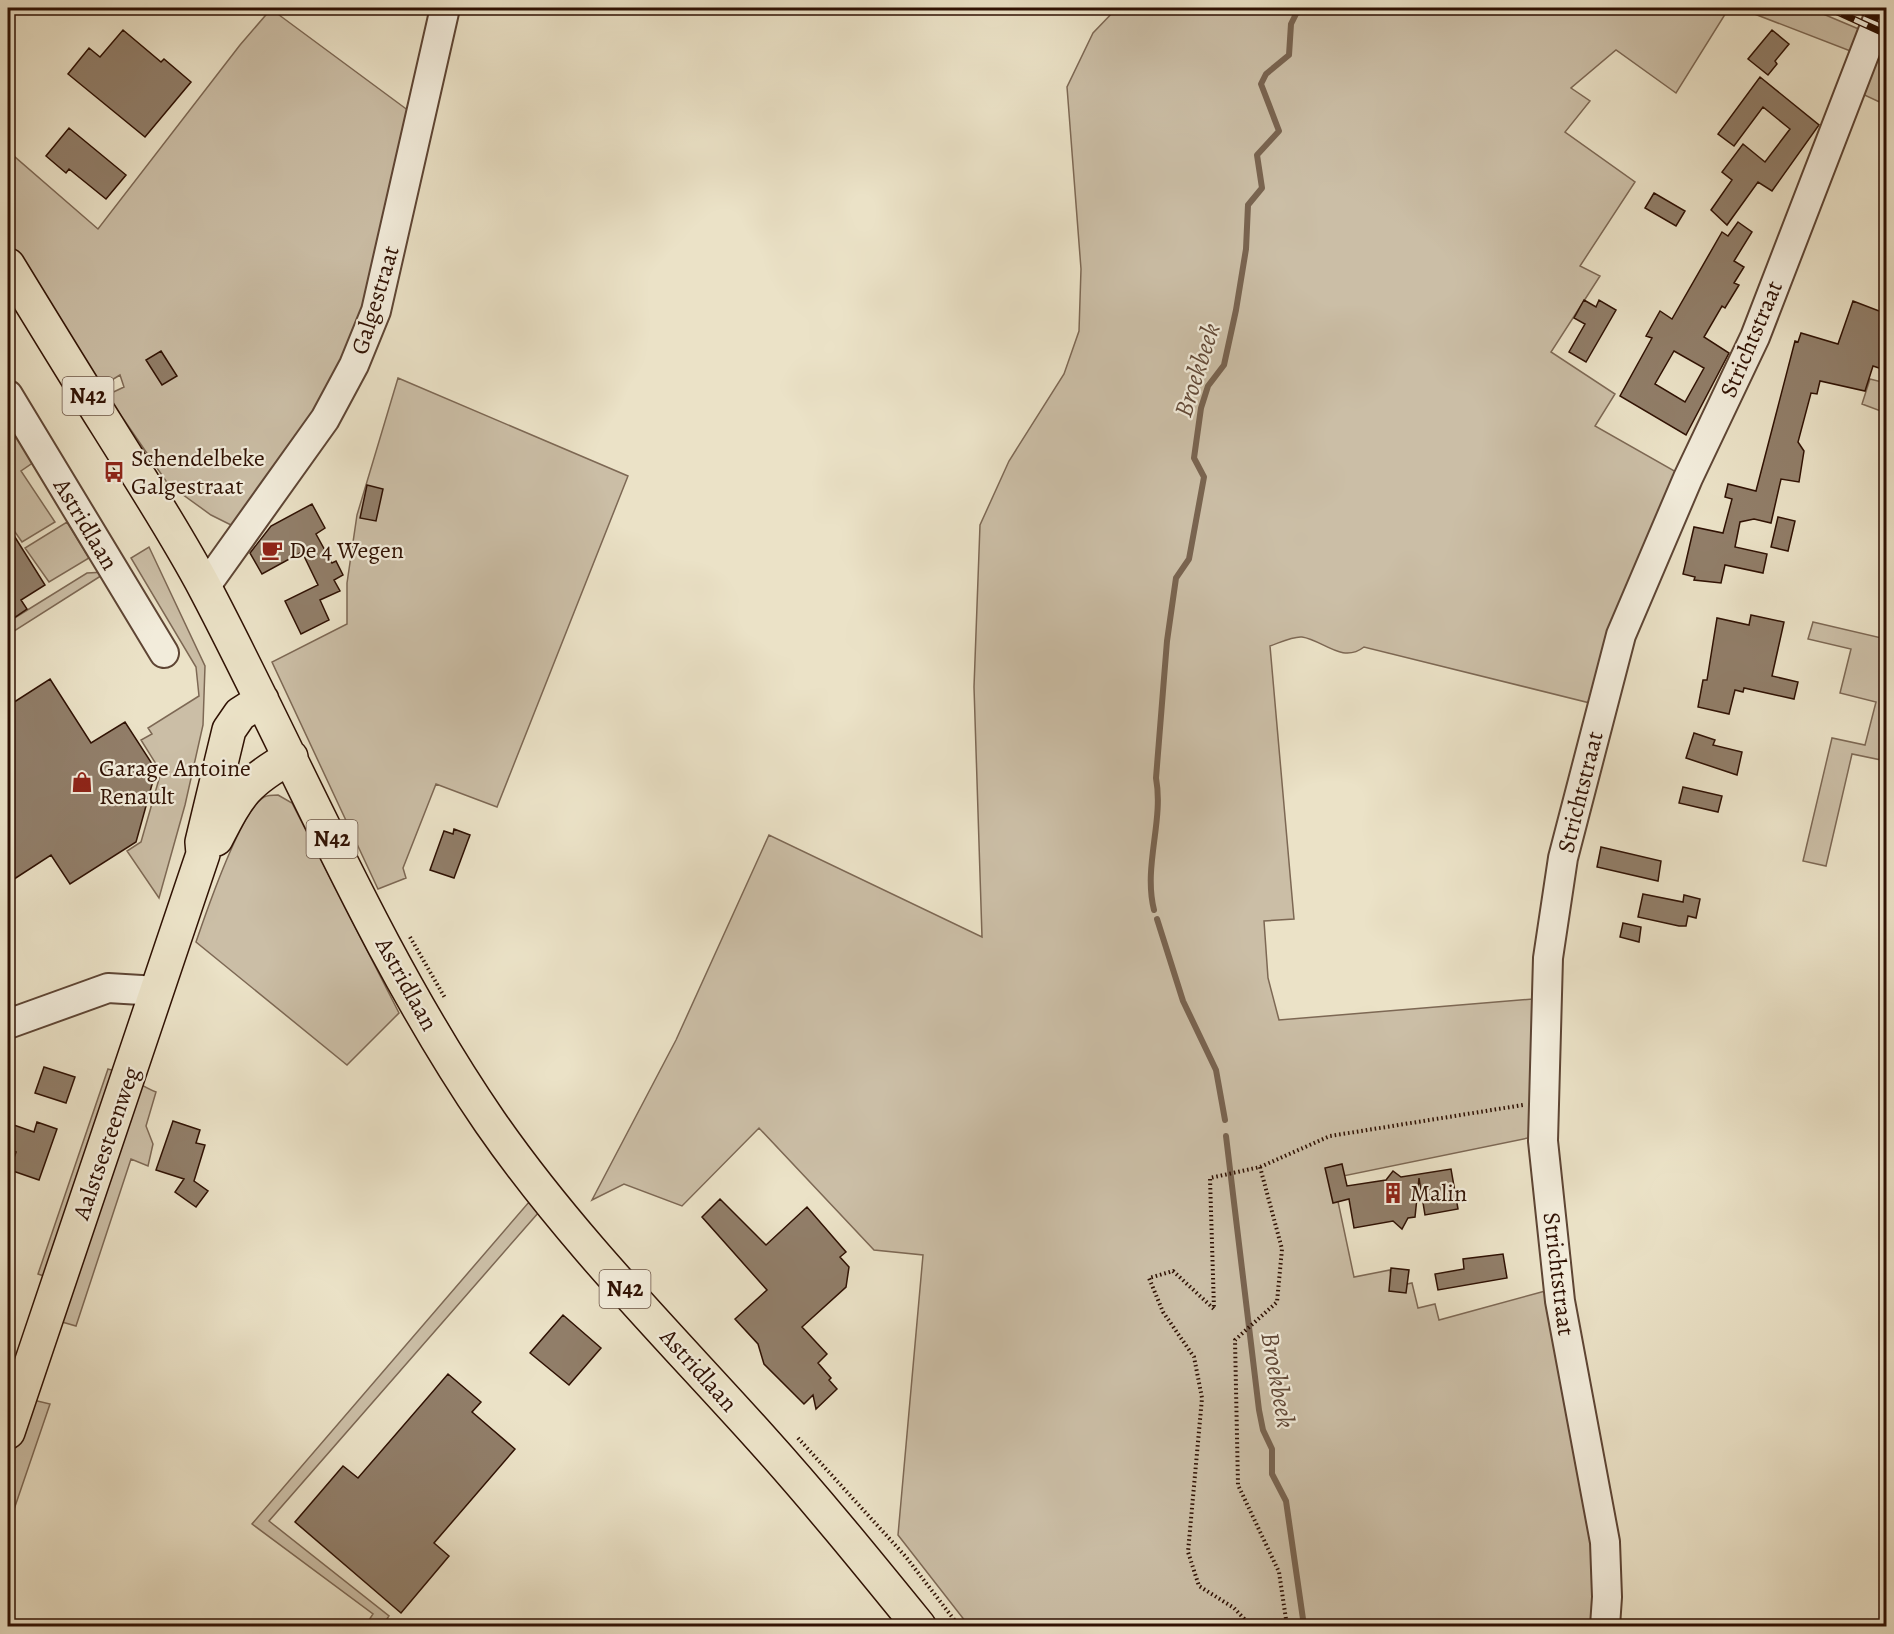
<svg xmlns="http://www.w3.org/2000/svg" width="1894" height="1634" font-family="Alegreya,serif">
  <style>
    .green { fill: #cbbea6; stroke: #7d6854; stroke-width: 1.5 }
    .lines { fill: none; stroke-linecap: round; stroke-linejoin: round }
    .stream { stroke: #796450; stroke-width: 6 }
    .building { fill: #917e69; stroke: #2f1103; stroke-width: 1.5; fill-rule: evenodd }
    .minor-casing { stroke: #5e4534; stroke-width: 32 }
    .major-casing { stroke: #2f1103; stroke-width: 36 }
    .path { stroke: #2f1103; stroke-width: 4; stroke-dasharray: 1.5 3; stroke-linecap: butt }
    .minor { stroke: #f2ecdb; stroke-width: 28 }
    .major { stroke: #ebe2c7; stroke-width: 33 }
    .rail-casing { stroke: #2f1103; stroke-width: 7 }
    .rail { stroke: #f2ecdb; stroke-width: 4.5; stroke-dasharray: 14; stroke-linecap: butt }
    .labels { text-anchor: middle; dominant-baseline: central; stroke-width: 4.5; stroke-linejoin: round; paint-order: stroke }
    .shield { fill: #f2ecdb; stroke: #6a5344; stroke-width: 1.5 }
    .shield-label { font-size: 22px; font-weight: bold; fill: #2f1103 }
    .street-label { font-size: 24px; fill: #2f1103; stroke: #f2ecdb }
    .poi-label { font-size: 24px; fill: #2f1103; stroke: #f2ecdb; text-anchor: start }
    .water-label { font-size: 26px; font-style: italic; fill: #614837; stroke: #f2ecdb }
  </style>
  <rect width="100%" height="100%" fill="#ebe2c7"/>
  <filter id="stains"><feTurbulence type="fractalNoise" baseFrequency=".00333" numOctaves="4"/><feColorMatrix values="0 0 0 0 .2 0 0 0 0 .09 0 0 0 0 .02 0 0 0 .5 -.17"/></filter>
  <radialGradient id="worn" r=".72"><stop offset=".6" stop-color="#630" stop-opacity="0"/><stop offset="1" stop-color="#630" stop-opacity=".3"/></radialGradient>
  <path class="green" d="M1117,8H1729L1676,93L1616,50L1571,88L1590,101L1565,132L1635,182L1580,266L1600,276L1551,352L1615,394L1595,426L1678,473L1590,703L1364,647C1342,664 1323,640 1302,637C1293,636 1279,643 1270,646L1294,919L1264,921L1268,978L1279,1020L1533,999V1137L1333,1178L1354,1277L1390,1270L1393,1287L1412,1283L1418,1308L1435,1304L1439,1320L1549,1290L1592,1525L1593,1626H969L898,1535L923,1255L874,1250L759,1128L682,1206L624,1184L592,1200L676,1040L769,835L982,937L974,687L980,525L1009,461L1064,374L1079,331L1081,269L1067,87L1093,33Z
    M1739,8H1809L1861,30L1853,52Z
    M271,9L413,114L384,238L346,365L237,528L211,515L168,484L107,395L124,387L120,375L102,386L8,239V151L98,229L240,45Z
    M1880,48L1886,51V105L1860,93Z
    M398,378L628,476L497,807L436,784L403,868L406,878L378,889L272,662L347,624V583L357,515Z
    M1870,379L1886,383V413L1862,404Z
    M8,427L18,434L34,462L21,471L55,522L22,542L8,522Z
    M67,522L89,558L49,582L25,548Z
    M149,547L205,666L203,725L185,805L159,898L127,851L141,842L161,772L141,740L152,734L148,728L199,696L196,667L131,558Z
    M107,572L8,635V622L87,573Z
    M1813,622L1886,639V761L1852,754L1826,866L1803,861L1832,738L1865,745L1876,702L1840,693L1851,649L1808,639Z
    M278,795L292,803L399,1013L347,1065L196,942C206,913 240,811 264,797C268,795 274,795 278,795Z
    M108,1069C126,1073 138,1085 156,1092L146,1126L153,1144L148,1166L131,1159L76,1326L55,1320L67,1284L38,1274Z
    M529,1202L539,1212L269,1521L389,1616L382,1626H365L373,1614L252,1524Z
    M29,1399L50,1404L8,1527V1463Z"/>
  <g class="lines">
    <path class="stream" d="M1154,910C1143,866 1164,821 1156,778L1167,641L1176,578L1189,559L1204,477L1194,458L1201,408L1208,386L1224,365L1236,310L1246,249L1248,205L1262,188L1257,155L1279,131L1261,84L1266,74L1289,55L1291,24L1299,8
      M1157,919L1183,1001L1216,1070L1225,1120
      M1226,1136L1259,1410L1263,1430L1272,1449V1474L1286,1501L1304,1626"/>
  </g>
  <path class="building" d="M123,30L161,62L164,59L191,82L145,137L68,74L89,48L100,57Z
    M1772,30L1789,44L1775,61L1777,64L1768,75L1748,59Z
    M1760,77L1819,125L1772,191L1758,182L1727,225L1711,210L1732,180L1722,172L1743,144L1765,162L1790,129L1763,107L1734,146L1718,134Z
    M69,128L126,175L106,199L69,169L66,173L46,156Z
    M1654,193L1685,211L1676,226L1645,208Z
    M1738,222L1752,232L1734,261L1744,267L1734,283L1739,285L1725,308L1722,306L1704,337L1729,353L1686,435L1620,396L1652,338L1646,336L1660,311L1672,319L1722,232L1728,236ZM1674,351L1704,368L1685,402L1655,384Z
    M1584,300L1596,307L1599,300L1616,310L1586,362L1569,352L1585,324L1574,318Z
    M1853,301L1887,314V355L1882,369L1873,366L1865,391L1820,381L1817,394L1811,393L1798,442L1804,451L1799,482L1781,479L1771,523L1754,519L1740,522L1735,547L1767,554L1763,573L1725,565L1721,583L1694,580L1695,577L1683,574L1694,527L1723,533L1732,499L1725,497L1728,484L1756,491L1795,341L1798,342L1801,333L1838,344Z
    M161,351L177,376L162,385L146,360Z
    M367,485L383,489L376,521L360,518Z
    M312,504L325,528L316,534L332,563L336,561L343,575L334,580L340,591L320,600L329,620L301,634L285,601L318,585L302,552L262,574L250,553L271,526Z
    M1778,517L1795,521L1788,551L1771,547Z
    M8,526L45,585L21,600L27,609L8,622Z
    M1751,615L1784,622L1772,676L1798,682L1794,699L1744,688L1743,692L1735,690L1729,714L1698,707L1703,680H1707L1717,618L1749,625Z
    M50,679L91,743L125,722L156,770L136,842L70,884L51,855L8,883V706Z
    M1694,733L1715,740L1713,745L1742,752L1737,775L1686,758Z
    M1683,787L1722,796L1718,812L1679,803Z
    M454,829L470,835L454,878L430,870L444,831L453,834Z
    M1601,847L1661,861L1658,881L1597,867Z
    M1643,894L1683,902L1684,895L1700,899L1696,918L1688,916L1686,926H1679L1638,917Z
    M1623,923L1641,927L1639,942L1620,937Z
    M44,1067L75,1077L66,1103L35,1093Z
    M173,1121L200,1130L196,1143L205,1145L194,1181L208,1191L196,1207L175,1192L184,1179L156,1170Z
    M37,1122L57,1129L39,1180L10,1170L16,1152L8,1149L11,1124L34,1132Z
    M1342,1164L1347,1186L1386,1180L1393,1171L1401,1177L1451,1169L1458,1209L1425,1215L1419,1178L1415,1217L1408,1218L1402,1229L1393,1221L1354,1228L1349,1199L1333,1203L1325,1168Z
    M720,1199L766,1245L807,1207L846,1252L840,1257L849,1267L846,1287L802,1327L827,1354L818,1363L831,1378L829,1380L837,1389L816,1409L813,1395L804,1404L764,1364L758,1344L735,1319L767,1290L702,1217Z
    M1503,1254L1507,1278L1438,1290L1435,1274L1464,1269L1463,1259Z
    M1391,1268L1409,1270L1406,1293L1389,1291Z
    M563,1315L601,1348L569,1385L530,1353Z
    M448,1374L481,1402L472,1412L515,1449L434,1543L449,1556L401,1613L295,1522L343,1466L358,1478Z"/>
  <g class="lines">
    <defs>
      <path id="minor" d="M8,395L164,653
        M205,587L325,419L354,365L376,311L445,8
        M8,1024L108,988L158,991
        M1605,1626L1607,1597L1605,1542L1560,1301L1543,1141L1548,958L1563,858L1621,635L1688,478L1755,337L1882,8"/>
      <path id="major" d="M8,265C41,319 74,373 108,427C141,480 176,533 206,590C299,767 376,956 490,1122C569,1236 667,1334 759,1436C815,1498 867,1562 919,1626
        M216,839C239,794 246,782 291,757
        M8,1432L203,854L202,842L229,730L240,714L262,700"/>
    </defs>
    <use href="#minor" class="minor-casing"/>
    <use href="#major" class="major-casing"/>
    <path class="path" d="M410,937L445,998
      M1260,1167L1282,1249L1277,1302L1235,1340L1238,1485L1279,1572L1287,1626
      M798,1438L906,1557L959,1626
      M1248,1626L1249,1624L1234,1608L1199,1586L1188,1552L1202,1398L1194,1357L1163,1312L1149,1278L1173,1271L1214,1309L1210,1178L1260,1167L1330,1136L1523,1105"/>
    <use href="#minor" class="minor"/>
    <use href="#major" class="major"/>
    <defs>
      <path id="rail" d="M1829,8L1886,34
        M1853,8L1886,22"/>
    </defs>
    <use href="#rail" class="rail-casing"/>
    <use href="#rail" class="rail"/>
  </g>
  <defs>
    <symbol id="bus-bare" viewBox="-9 -9 18 18"><path d="M-5-6H5V4H4V6H2V4H-2V6H-4V4H-5ZM-3.5-4V0h7V-4ZM-3.5 1.2v1.5H-2V1.2ZM2 1.2v1.5H3.5V1.2Z" fill="#8f2418" stroke="#f2ecdb" stroke-width="2.5" paint-order="stroke"/></symbol>
    <symbol id="cafe-bare" viewBox="-9 -9 18 18"><path d="M-5.5-4.5H6V0H3Q3 3.5 0 3.5H-2.5Q-5.5 3.5-5.5 0ZM3-3.2v2h1.7v-2ZM-6 4.5H4V6H-6Z" fill="#8f2418" stroke="#f2ecdb" stroke-width="2.5" paint-order="stroke"/></symbol>
    <symbol id="shop-bare" viewBox="-9 -9 18 18"><path d="M-5-2.5h2.3a2.7 3.5 0 0 1 5.4 0H5L5.5 6h-11ZM-1.5-2.5h3a1.5 2.3 0 0 0-3 0Z" fill="#8f2418" stroke="#f2ecdb" stroke-width="2.5" paint-order="stroke"/></symbol>
    <symbol id="building-bare" viewBox="-9 -9 18 18"><path d="M-4-6H4V6H1V3H-1V6H-4ZM-2.5-4.3h1.7v1.8h-1.7ZM.8-4.3h1.7v1.8H.8ZM-2.5-1h1.7V.8h-1.7ZM.8-1h1.7V.8H.8Z" fill="#8f2418" stroke="#f2ecdb" stroke-width="2.5" paint-order="stroke"/></symbol>
  </defs>
  <g fill-rule="evenodd">
    <use href="#bus-bare" x="99" y="457" width="30" height="30"/>
    <use href="#cafe-bare" x="257" y="535" width="30" height="30"/>
    <use href="#shop-bare" x="67" y="767" width="30" height="30"/>
    <use href="#building-bare" x="1378" y="1178" width="30" height="30"/>
  </g>
  <g class="labels">
    <g class="shield">
      <rect x="62.5" y="377" width="51" height="38" rx="4.5"/>
      <rect x="306.5" y="820" width="51" height="38" rx="4.5"/>
      <rect x="599.5" y="1270" width="51" height="38" rx="4.5"/>
    </g>
    <g class="shield-label">
      <text x="88" y="396">N42</text>
      <text x="332" y="839">N42</text>
      <text x="625" y="1289">N42</text>
    </g>
    <g class="street-label">
      <text transform="translate(375 300) rotate(-73)">Galgestraat</text>
      <text transform="translate(1751 339) rotate(-67)">Strichtstraat</text>
      <text transform="translate(86 524) rotate(59)">Astridlaan</text>
      <text transform="translate(1580 792) rotate(-76)">Strichtstraat</text>
      <text transform="translate(407 984) rotate(61)">Astridlaan</text>
      <text transform="translate(106 1143) rotate(-71)">Aalstsesteenweg</text>
      <text transform="translate(1559 1274) rotate(83)">Strichtstraat</text>
      <text transform="translate(699 1370) rotate(48)">Astridlaan</text>
    </g>
    <g class="poi-label">
      <text x="131" y="458">Schendelbeke<tspan x="131" dy="28">Galgestraat</tspan></text>
      <text x="289" y="550">De 4 Wegen</text>
      <text x="99" y="768">Garage Antoine<tspan x="99" dy="28">Renault</tspan></text>
      <text x="1410" y="1193">Malin</text>
    </g>
    <g class="water-label">
      <text transform="translate(1197 370) rotate(-72)">Broekbeek</text>
      <text transform="translate(1278 1380) rotate(80)">Broekbeek</text>
    </g>
  </g>
  <rect width="1894" height="1634" fill="none" stroke="#ebe2c7" stroke-width="30"/>
  <rect x="9" y="9" width="1876" height="1616" fill="none" stroke="#2f1103" stroke-width="3"/>
  <rect x="15" y="15" width="1864" height="1604" fill="none" stroke="#2f1103" stroke-width="1.5"/>
  <rect width="100%" height="100%" filter="url(#stains)"/>
  <rect width="100%" height="100%" fill="url(#worn)"/>
</svg>
